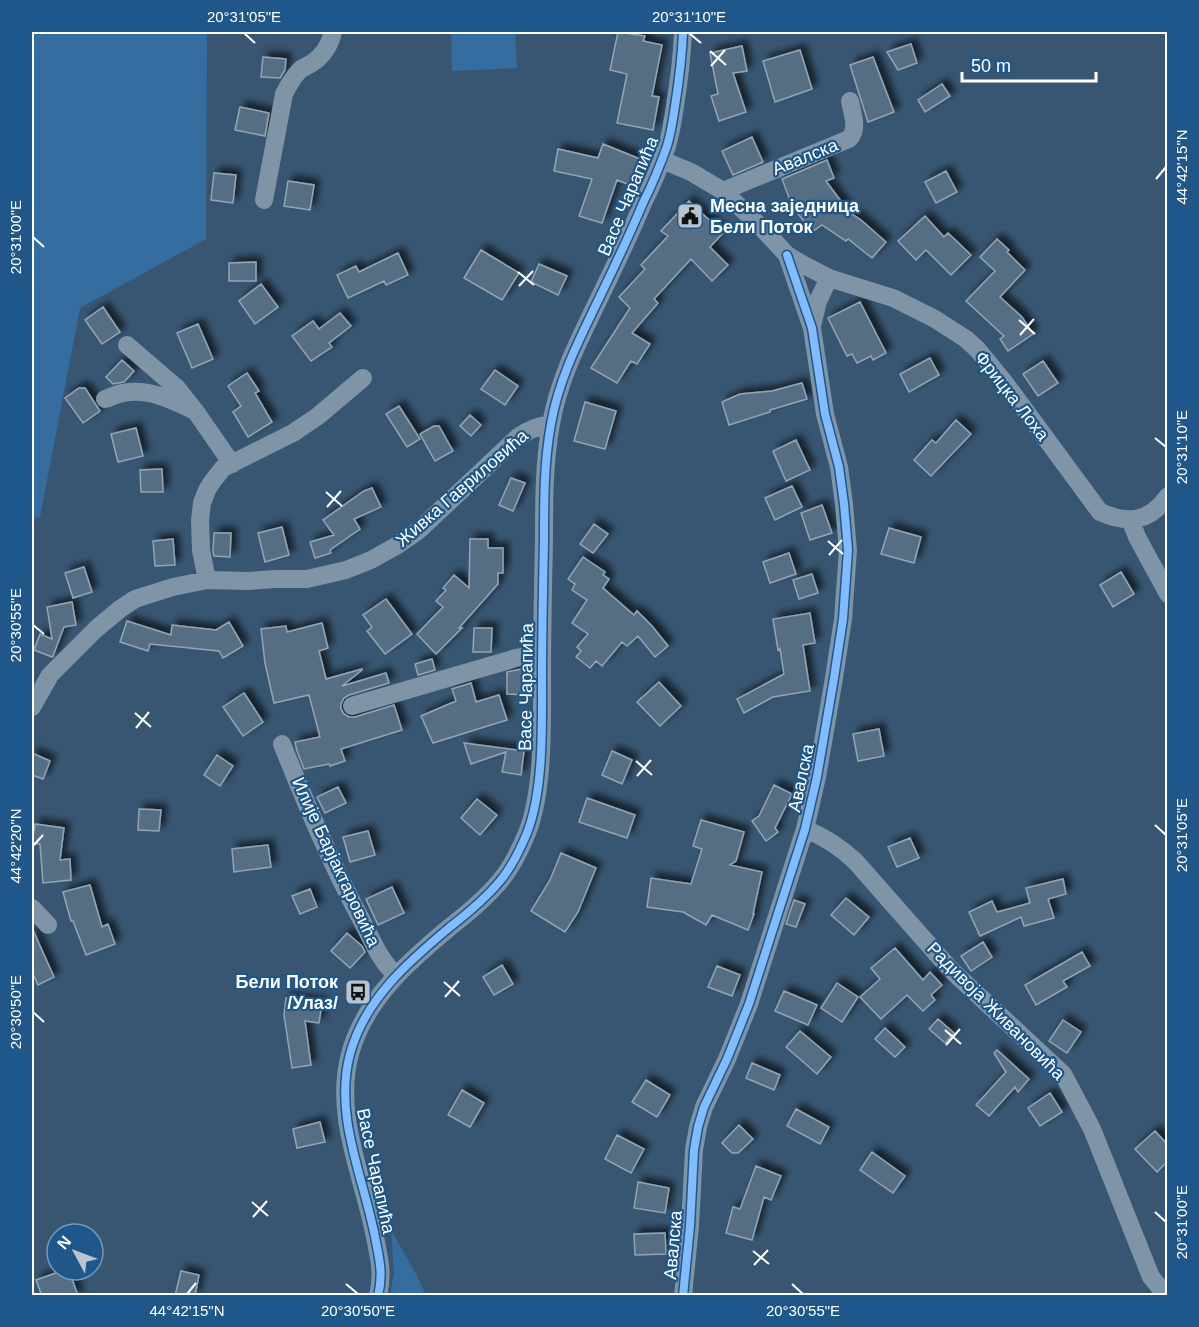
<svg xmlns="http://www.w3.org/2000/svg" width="1199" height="1327" font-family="Helvetica,sans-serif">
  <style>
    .green { fill: #356da1 }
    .building { fill: #566e84; stroke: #93a5b5; stroke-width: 1.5; filter: url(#shadow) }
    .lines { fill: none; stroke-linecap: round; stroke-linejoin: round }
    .minor { stroke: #7f94a7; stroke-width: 18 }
    .cycleway-casing { stroke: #20578a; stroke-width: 11 }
    .cycleway { stroke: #80bcff; stroke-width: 8 }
    .ticks { fill: none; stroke: #fff; stroke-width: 2 }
    .labels { text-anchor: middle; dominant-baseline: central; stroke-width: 4.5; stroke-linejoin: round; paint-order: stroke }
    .street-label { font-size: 18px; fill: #fff; stroke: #20578a }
    .poi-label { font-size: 18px; font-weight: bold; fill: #fff; stroke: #20578a; text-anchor: start }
    .neatline { fill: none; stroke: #fff; stroke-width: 2 }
    .ticks-label { font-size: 15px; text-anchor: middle; fill: #fff }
  </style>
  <defs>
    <filter id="shadow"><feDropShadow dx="5.5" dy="-5.5" stdDeviation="3" flood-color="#0009"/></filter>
  </defs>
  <rect width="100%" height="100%" fill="#385672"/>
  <path class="green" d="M32,32H207L206,239L80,308L40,517L32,519Z
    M451,32H515L517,68L452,71Z
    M391,1230L416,1274L426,1295H390L394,1273Z"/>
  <path class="building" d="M618,32L645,36L643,41L662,45L652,96L659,97L653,130L617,123L627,74L610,70Z
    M911,44L917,63L898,70L887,52Z
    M742,46L747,71L733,73L746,112L719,121L711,96L718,94L710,53Z
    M800,50L812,89L775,102L763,61Z
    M263,57L286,59L285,70L280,78L261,77Z
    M873,57L894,112L868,122L850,65Z
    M942,84L950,96L925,112L918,100Z
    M240,107L269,113L265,136L235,130Z
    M752,137L763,162L733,175L722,151Z
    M603,144L640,159L630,185L617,180L602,223L579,216L592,179L554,171L558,149L598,158Z
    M827,160L834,178L826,181L849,212L861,220L886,242L872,258L848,239L846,241L822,225L812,232L792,206L782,179Z
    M946,171L957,192L936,203L925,182Z
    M214,173L236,175L233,203L211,200Z
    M288,181L314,185L310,210L284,206Z
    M689,201L723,233L710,247L728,265L712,281L691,259L654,299L658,303L632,333L650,344L637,364L631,361L617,383L591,368L630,308L619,297L645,269L641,265L668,236L661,231Z
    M925,216L944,237L948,233L971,255L951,275L926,250L916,260L898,241Z
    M997,239L1009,250L1007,252L1025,270L1000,297L1022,317L1033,334L1008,351L1000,339L1004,336L966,301L995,271L980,257Z
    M481,250L519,273L502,300L464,278Z
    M398,253L408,275L386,285L384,281L348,298L337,275L356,266L359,272Z
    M256,262V281H229V263Z
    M539,264L567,276L558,295L531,282Z
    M261,284L278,307L255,324L239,301Z
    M860,302L886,353L873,360L871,356L857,363L852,354L847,356L828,318Z
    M103,307L120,332L102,344L85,320Z
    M340,313L351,326L329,343L332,347L311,361L292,336L313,321L319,329Z
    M198,324L213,359L192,368L177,333Z
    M930,358L939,375L909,392L900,374Z
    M122,360L134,371L124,382L113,384L106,377Z
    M1043,361L1058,383L1038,396L1023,374Z
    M495,370L518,386L505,405L481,389Z
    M247,373L259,391L255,393L272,422L248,437L233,412L241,406L228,386Z
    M802,383L807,399L770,410V412L729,425L722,402L740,394L772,391Z
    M79,388H85L100,411L83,423L65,398Z
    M585,402L616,411L605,449L574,441Z
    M399,406L420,439L407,447L386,414Z
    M470,415L481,425L471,436L460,426Z
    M956,420L971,434L931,476L914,460L932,440L936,443Z
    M434,426H439L453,451L435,461L420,434Z
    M136,428L143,456L118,462L111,434Z
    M796,440L810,470L786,481L773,451Z
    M162,469L163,492H141L140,470Z
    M511,478L525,483L513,511L499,505Z
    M792,486L802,507L775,520L765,498Z
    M372,488L381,507L354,519L360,529L330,550L331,553L315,558L310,542L334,535L323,520L364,491Z
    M822,505L832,533L810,540L801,513Z
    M594,524L608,534L593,553L580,544Z
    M282,527L289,555L265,562L258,533Z
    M889,528L921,537L914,563L881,554Z
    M214,533H231L230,557L214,556L213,551Z
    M173,539L175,565L155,566L153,541Z
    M470,539H488V548H503V573H498V584L459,628H462L436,654L417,634L443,607L436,601L446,590L443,588L454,575L469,588Z
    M789,553L796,574L770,583L763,562Z
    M583,557L605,572L603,575L609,579L603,588L634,615L637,611L652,626L668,646L655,657L638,636L627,646L622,642L602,666L596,661L590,668L576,657L581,651L577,647L588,634L572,623L587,600L572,590L575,584L568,579Z
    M84,567L92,592L73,598L65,573Z
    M1121,572L1134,594L1113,607L1100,585Z
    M812,574L818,593L799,599L793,580Z
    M386,599L412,634L385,654L367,631L372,627L363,615Z
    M72,602L76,625L64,627L53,656L52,657L34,650L40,634L52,639L47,607Z
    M810,613L815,643L803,645L810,691L773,697L744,713L737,699L784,674L780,649L778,650L773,619Z
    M127,621L171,635L172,625L216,630L229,622L243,646L223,658L219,651L150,644L148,651L120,642Z
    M322,623L328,648L319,651L326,679L362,669V670L342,686L386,673L389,683L349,695L344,698L341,704V709L344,714L349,717H355L394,705L402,730L341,749L345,761L330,766L329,764L304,769L297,751L295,742L320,737L309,695L274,703L265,663L261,629L286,626L287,632Z
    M474,628H492L491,652H473Z
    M432,659L435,670L418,675L415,664Z
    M530,667L529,695L507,694V672Z
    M659,682L681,706L660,726L637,702Z
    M471,683L476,702L499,695L507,720L433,743L421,716L456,701L452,689Z
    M244,693L263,722L243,736L223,707Z
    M879,729L884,756L858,761L853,734Z
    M464,743L524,751L521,775L502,772L506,752L471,764Z
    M612,751L632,760L622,784L602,775Z
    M32,753L50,761L43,779L32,775Z
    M217,755L233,766L220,786L204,775Z
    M774,785L792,794L775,828L778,832L766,841L752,821L759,816Z
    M338,787L346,803L325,813L317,797Z
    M587,798L635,815L627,838L579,822Z
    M477,799L497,815L480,835L461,818Z
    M139,809L161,810L159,831L138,830Z
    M701,820L744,832L736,861L730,865L762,872L753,914H754L748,930L712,915L706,925L683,912L647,907L651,878L691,884L702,849L693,846Z
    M35,824L64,828L60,860L70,859L71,880L43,883L40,844L32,843Z
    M368,831L375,855L350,862L343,837Z
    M910,838L919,858L897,867L888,847Z
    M268,845L271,867L234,872L232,849Z
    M561,853L596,868L578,912L565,932L531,911L550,880Z
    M1063,879L1066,894L1048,899L1054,918L1024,926L1021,917L980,936L969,912L992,901L997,912L1030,903L1026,888Z
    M90,885L102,927L108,924L115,944L86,955L73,921H71L63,892Z
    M392,887L404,913L378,925L366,899Z
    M310,889L317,907L300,914L292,896Z
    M846,898L869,917L854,935L831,915Z
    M794,900L805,904L796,927L786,924Z
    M32,928L54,977L38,985L32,972Z
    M347,933L362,946L365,952L350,968L331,951Z
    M983,942L992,957L971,971L961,956Z
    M895,948L923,980L930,972L942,985L931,995L935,1000L923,1011L907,995L881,1019L860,997L880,979L871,968Z
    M1082,952L1090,966L1063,981L1067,987L1036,1005L1025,985Z
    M502,965L513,984L494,995L483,977Z
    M717,966L740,975L732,996L708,987Z
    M837,983L858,997L842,1022L821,1008Z
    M784,991L817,1005L808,1025L775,1011Z
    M286,998L322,1003L319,1023L305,1021L311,1065L292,1068L284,1015Z
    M938,1019L954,1033L945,1043L929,1029Z
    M1063,1020L1081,1032L1067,1053L1049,1041Z
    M885,1028L905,1047L895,1057L875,1039Z
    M800,1031L831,1057L817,1074L786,1047Z
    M997,1050L1029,1079L1018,1092L1015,1087L989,1116L976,1105L1006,1072L994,1053Z
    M752,1063L780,1075L774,1090L746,1078Z
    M646,1080L670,1095L657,1117L632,1102Z
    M462,1090L484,1103L470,1127L448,1115Z
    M1050,1093L1062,1112L1040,1126L1028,1108Z
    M796,1109L829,1127L820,1144L787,1126Z
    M320,1122L325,1142L297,1148L293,1129Z
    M739,1125L753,1139L738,1153H732L722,1143Z
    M1155,1131L1167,1144V1162L1157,1172L1135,1149Z
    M617,1135L644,1149L631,1173L605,1159Z
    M872,1152L905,1176L893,1193L860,1170Z
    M756,1166L781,1176L771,1200L764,1197L752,1240L726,1233L733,1207L740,1209Z
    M638,1182L669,1188L665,1213L634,1208Z
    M665,1233L666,1254L635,1255L634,1234Z
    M64,1270H69L78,1296H42L36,1280Z
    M181,1271L199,1275L195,1296H175Z"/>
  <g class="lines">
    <path class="minor" d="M662,160L691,172L723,191L760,226L787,255L802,264L829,278L893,298L935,319L966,339L977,349L1005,383L1100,512C1127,524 1149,523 1168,496
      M723,191L849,139C859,129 852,113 850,101
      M264,200L284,94C288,86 293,77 300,70C303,67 308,66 312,63C323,56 330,44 333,32
      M812,326L818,301L829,278
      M127,345L177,388L196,412L232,464
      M105,399C111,397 117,394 123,393C147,388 170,399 191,409
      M1131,521L1137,537L1168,594
      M207,580L201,550L200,520L202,503L207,490L212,482L223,468L293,433L318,416L363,378
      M352,706L516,658L542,653
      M32,707L50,675L96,629L120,609L135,599L173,587L207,580L248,581L275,579H307L346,570L371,560L396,546L419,530L518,437C529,429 538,426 551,424
      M282,744C306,804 331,864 362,921C372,940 380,961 396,975
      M805,829C825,837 839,846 855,861L951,970L1063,1074L1092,1129L1151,1277L1167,1296
      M32,908L48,925
      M378,1296C383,1275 380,1262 376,1242C365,1180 333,1117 350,1054C365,999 408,962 450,927C468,913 486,898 500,881C512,867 520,850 527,833C544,790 542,723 542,677C542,631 543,586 544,540C544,501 544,462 551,424C558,383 576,346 594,309C611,274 628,239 643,203C652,185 660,166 667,146C671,133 673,120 675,106C679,81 682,57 683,32
      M683,1296L690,1226L694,1150L698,1127L704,1107L727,1059L749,1004L805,829L817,777L834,678L843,619L848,550L844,504L839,467L825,414L812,328L787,255"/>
    <defs>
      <path id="cycleway" d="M378,1296C383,1275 380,1262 376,1242C365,1180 333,1117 350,1054C365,999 408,962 450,927C468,913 486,898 500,881C512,867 520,850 527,833C544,790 542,723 542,677C542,631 543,586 544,540C544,501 544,462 551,424C558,383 576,346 594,309C611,274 628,239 643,203C652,185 660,166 667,146C671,133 673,120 675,106C679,81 682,57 683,32
        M683,1296L690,1226L694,1150L698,1127L704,1107L727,1059L749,1004L805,829L817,777L834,678L843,619L848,550L844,504L839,467L825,414L812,328L787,255"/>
    </defs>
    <use href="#cycleway" class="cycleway-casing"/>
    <use href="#cycleway" class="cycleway"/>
  </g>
  <path class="ticks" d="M244,33L255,43M689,33L701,43M710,51L726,65M711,66L725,50M1156,179L1166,167M33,237L44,247M518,272L534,285M519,286L533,271M1019,320L1035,334M1020,335L1034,319M1155,438L1166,447M326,492L342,506M327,507L341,491M828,541L843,554M829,555L842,540M33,625L44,634M135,713L151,727M136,728L149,712M636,761L652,775M637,776L651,760M1155,825L1166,835M33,846L43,835M444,982L460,996M445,997L459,981M33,1012L44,1022M945,1030L961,1044M946,1045L960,1029M252,1202L268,1216M1155,1212L1166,1222M253,1217L267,1201M753,1251L769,1264M754,1265L768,1250M346,1284L358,1294M792,1284L803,1294M187,1294L196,1283"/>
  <defs>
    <symbol id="civic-square" viewBox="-11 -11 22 22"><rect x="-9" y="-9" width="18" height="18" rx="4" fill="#b9c4ce" stroke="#20578a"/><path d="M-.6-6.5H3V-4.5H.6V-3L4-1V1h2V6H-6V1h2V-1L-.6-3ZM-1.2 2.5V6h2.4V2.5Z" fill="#111"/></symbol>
    <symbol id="bus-square" viewBox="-11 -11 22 22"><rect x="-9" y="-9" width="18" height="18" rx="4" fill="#b9c4ce" stroke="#20578a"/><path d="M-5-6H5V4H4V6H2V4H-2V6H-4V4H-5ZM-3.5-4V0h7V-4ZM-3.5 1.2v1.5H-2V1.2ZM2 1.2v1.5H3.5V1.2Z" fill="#111"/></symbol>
  </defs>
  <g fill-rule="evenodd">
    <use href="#civic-square" x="675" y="201" width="30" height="30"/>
    <use href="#bus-square" x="343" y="977" width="30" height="30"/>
  </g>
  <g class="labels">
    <g class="street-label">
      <text transform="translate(805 157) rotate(-22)">Авалска</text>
      <text transform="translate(628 196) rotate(-67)">Васе Чарапића</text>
      <text transform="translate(1012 396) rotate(52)">Фрицка Лоха</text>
      <text transform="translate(462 488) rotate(-41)">Живка Гавриловића</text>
      <text transform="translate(526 687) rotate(-89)">Васе Чарапића</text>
      <text transform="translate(801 778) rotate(-78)">Авалска</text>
      <text transform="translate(336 862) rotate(65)">Илије Барјактаровића</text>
      <text transform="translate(996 1011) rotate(45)">Радивоја Живановића</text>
      <text transform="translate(376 1171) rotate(78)">Васе Чарапића</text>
      <text transform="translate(673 1245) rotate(-85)">Авалска</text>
    </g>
    <g class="poi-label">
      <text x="710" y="206">Месна заједница<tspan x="710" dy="21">Бели Поток</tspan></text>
      <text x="338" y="982" text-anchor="end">Бели Поток<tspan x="338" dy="21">/Улаз/</tspan></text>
    </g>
  </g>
  <rect width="1199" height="1327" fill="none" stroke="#20578a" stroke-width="66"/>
  <g transform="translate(75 1252) rotate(311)"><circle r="28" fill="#20578a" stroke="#799ab9" stroke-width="1.5"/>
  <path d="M0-4.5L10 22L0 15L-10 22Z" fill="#b9c4ce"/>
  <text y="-9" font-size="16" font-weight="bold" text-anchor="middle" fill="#ffffff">N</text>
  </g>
  <path d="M962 72v9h134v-9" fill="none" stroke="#ffffff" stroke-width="3"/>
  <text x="971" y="72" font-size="18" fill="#ffffff" stroke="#20578a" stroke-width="4.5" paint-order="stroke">50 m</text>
  <rect x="33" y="33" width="1133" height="1261" class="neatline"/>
  <g class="ticks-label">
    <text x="244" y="22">20°31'05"E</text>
    <text x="689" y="22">20°31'10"E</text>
    <text transform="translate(1182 167) rotate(-90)" y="5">44°42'15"N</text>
    <text transform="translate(16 237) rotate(-90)" y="5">20°31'00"E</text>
    <text transform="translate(1182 447) rotate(-90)" y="5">20°31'10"E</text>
    <text transform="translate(16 625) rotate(-90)" y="5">20°30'55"E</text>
    <text transform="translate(1182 835) rotate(-90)" y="5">20°31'05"E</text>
    <text transform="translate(16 846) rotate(-90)" y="5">44°42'20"N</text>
    <text transform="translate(16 1012) rotate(-90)" y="5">20°30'50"E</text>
    <text transform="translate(1182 1222) rotate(-90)" y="5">20°31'00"E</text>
    <text x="187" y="1316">44°42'15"N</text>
    <text x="358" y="1316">20°30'50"E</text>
    <text x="803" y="1316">20°30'55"E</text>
  </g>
</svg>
